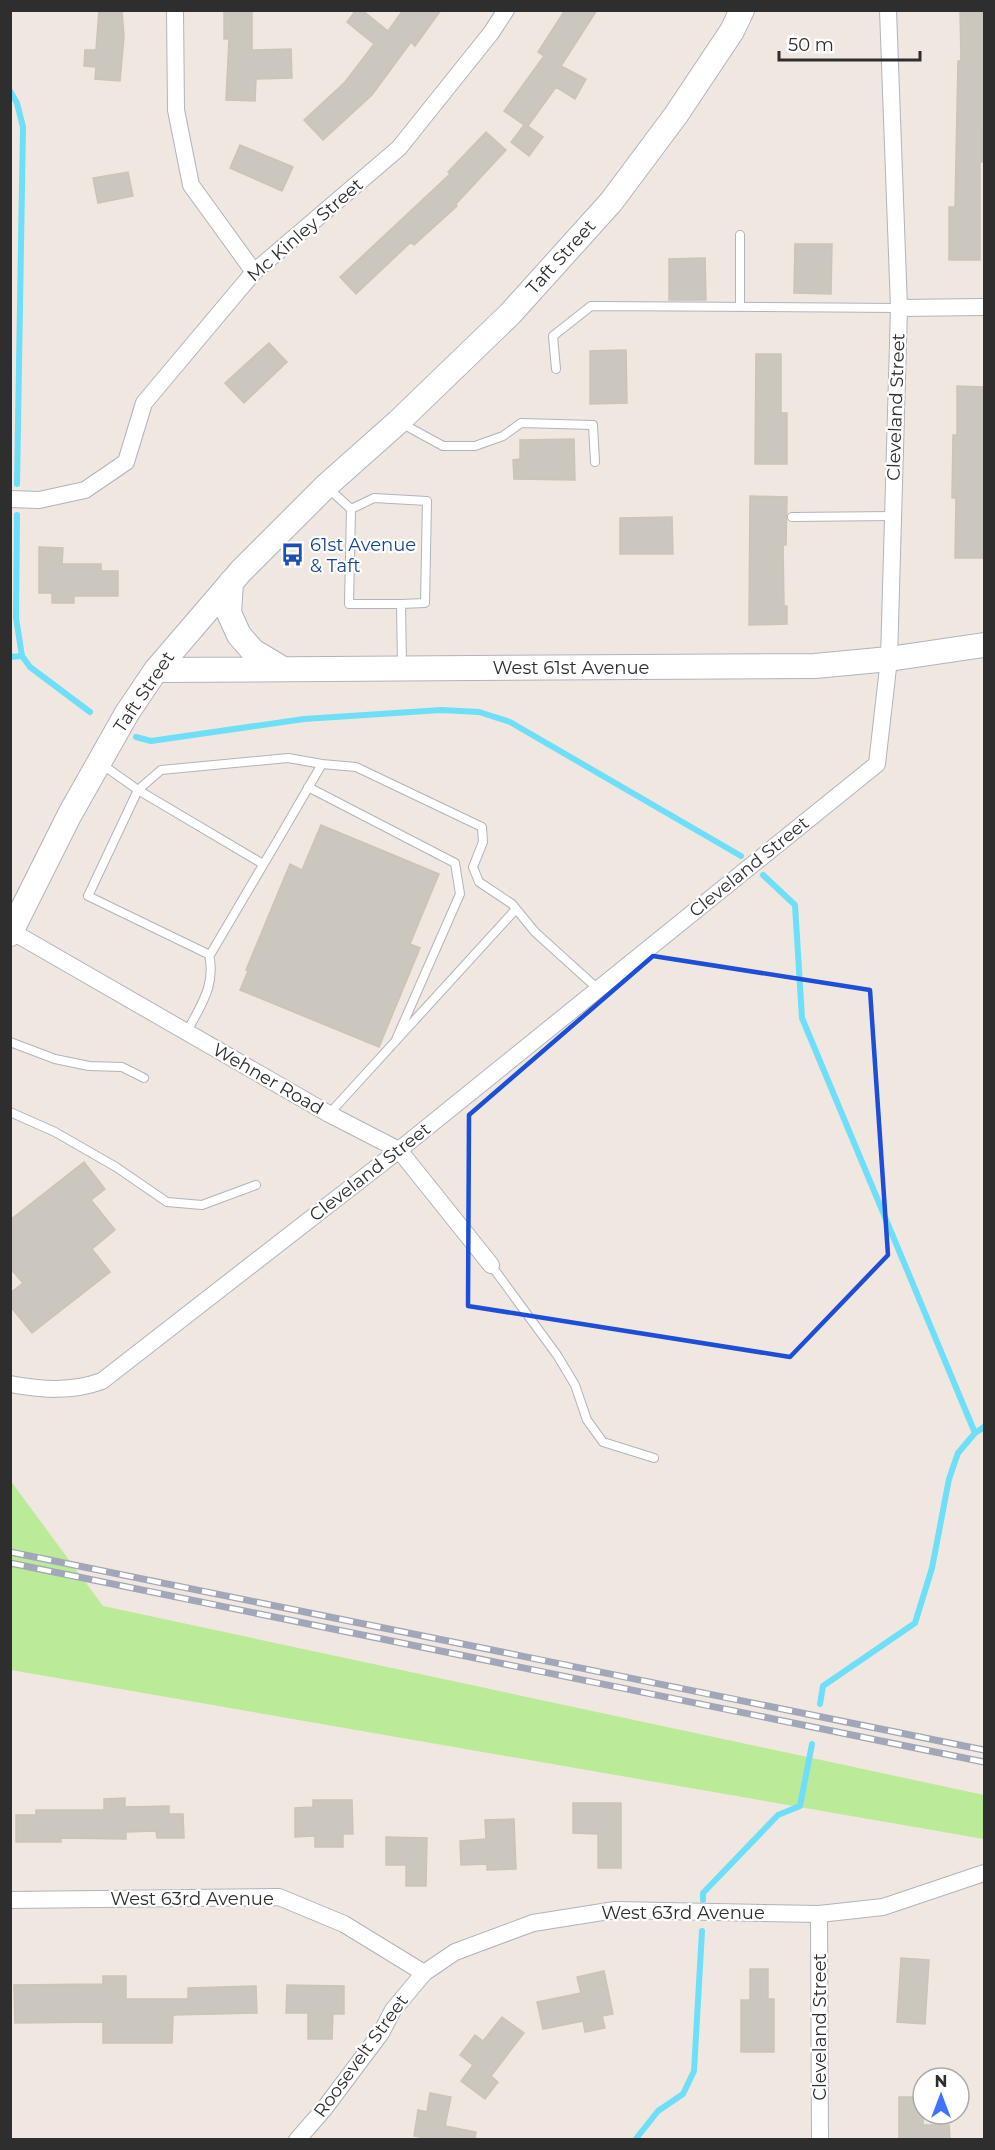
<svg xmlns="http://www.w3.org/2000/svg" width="995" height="2150" font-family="Montserrat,sans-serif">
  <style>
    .green { fill: #bbea99 }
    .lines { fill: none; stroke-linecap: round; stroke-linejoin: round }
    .stream { stroke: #6ddff8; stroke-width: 6 }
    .building { fill: #cbc6be; stroke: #ccc3b9; stroke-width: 1.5 }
    .lane-casing { stroke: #b0b4be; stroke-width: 10 }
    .street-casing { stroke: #b0b4be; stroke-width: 18 }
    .secondary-casing { stroke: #b0b4be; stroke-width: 26 }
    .lane { stroke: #fff; stroke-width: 8 }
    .street { stroke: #fff; stroke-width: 16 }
    .secondary { stroke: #fff; stroke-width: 24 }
    .rail-casing { stroke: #a1a7b9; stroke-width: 7 }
    .rail { stroke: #fff; stroke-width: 4.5; stroke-dasharray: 14; stroke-linecap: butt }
    .marked { fill: none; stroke: #1d4ed8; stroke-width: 4.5; stroke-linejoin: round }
    .labels { text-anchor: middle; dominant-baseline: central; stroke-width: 4.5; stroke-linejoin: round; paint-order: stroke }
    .street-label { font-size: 18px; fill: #2e2e2e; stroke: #fff }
    .transit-label { font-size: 18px; fill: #164399; stroke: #fff; text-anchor: start }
  </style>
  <rect width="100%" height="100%" fill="#f0e7e0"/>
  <path class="green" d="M10,1480L103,1606L984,1795V1839L11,1670Z"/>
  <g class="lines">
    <path class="stream" d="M10,91L17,103L23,127L17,484
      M17,515L16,618L22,656L30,667L90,712
      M10,657L22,656
      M136,737L151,741L304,719L441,710L479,712L510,722L741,856
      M763,875L795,905L802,1018L975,1433
      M820,1704L823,1686L915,1623L932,1568L949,1479L958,1453L975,1433L984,1427
      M703,1900V1893L778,1815L800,1806L812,1744
      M635,2140L658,2111L683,2094L694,2071L702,1931"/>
  </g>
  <path class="building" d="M99,10H122L124,37L120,81L95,79L96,67L84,66L85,50H96Z
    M224,10H252V50L291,49L292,78L256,79L255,101L226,100L229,39H224Z
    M356,10H362L388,31L403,10H441L415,46L411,42L372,95L323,140L304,120L345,82L374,44L347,22Z
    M565,10H597L561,66L586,79L575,99L556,87L528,126L543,137L529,156L511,142L524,125L504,111L544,56L538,52Z
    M960,10H984V112L983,162H980V260H949V207H955L958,61H961Z
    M486,132L506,150L456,204L457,206L414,245L411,242L356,294L340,277L450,174L448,172Z
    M240,145L293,167L282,191L230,168Z
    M128,172L133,196L98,203L93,178Z
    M795,244H832L831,294L794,293Z
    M705,258L706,300H669V259Z
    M269,343L287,362L244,403L225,383Z
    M626,350L627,403L590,404V351Z
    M756,354H781V413H787V464H755Z
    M957,386L984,387V558H955L956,498H952L953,435H957Z
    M574,439L575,480L514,479L513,460L520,459V440Z
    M750,496L787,497L786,545H783L784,606H787V624L749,625Z
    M672,517L673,554H620V518Z
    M39,547L63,548L62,564H101V571H118V596H74V603H52V593H39Z
    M321,825L439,874L410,944L420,948L379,1047L240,990L248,971L246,970L290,864L302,870Z
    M84,1162L105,1189L91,1200L115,1230L92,1249L110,1272L32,1333L10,1306V1293L23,1283L10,1268V1220Z
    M125,1798V1807L169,1806V1814H183L184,1838H157L156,1831L126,1832V1839L61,1838V1842H16V1815H36V1810H104V1799Z
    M313,1800H352L353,1834H343V1847H315V1836L295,1837V1808L313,1807Z
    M573,1803H621V1868H598V1834L573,1833Z
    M514,1819L516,1869L487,1870V1864L461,1865L460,1841L486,1839L485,1820Z
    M386,1837L427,1838L426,1886H406V1865H386Z
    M901,1958L929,1960L925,2024L897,2022Z
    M750,1969H768V1999H774V2052H741V2000H750Z
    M604,1971L613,2014L602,2016L605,2028L585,2032L583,2021L543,2029L537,2002L581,1993L577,1977Z
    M103,1976H126V1999H188V1988L256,1986L257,2013L173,2015L172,2043H103V2022L15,2023L14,1985L103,1984Z
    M287,1985L344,1986V2014H333L332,2039H308V2013H286Z
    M502,2017L524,2033L491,2076L498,2082L485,2099L461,2081L473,2065L460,2055L475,2035L483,2041Z
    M430,2093L451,2097L445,2126L476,2132L475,2139H431L414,2136L418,2110L427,2112Z
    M899,2097H923V2125H949L950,2139H899Z"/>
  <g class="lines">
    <defs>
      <path id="lane" d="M740,235V307
        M556,369L553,336L591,306L899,308
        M401,423L443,446H475L503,436L521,423L593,425L595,462
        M328,488L351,509L349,604H401L402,665
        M351,509L374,498L427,501L425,603L401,604
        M792,517L893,516
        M100,763L138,790L88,896L210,955C248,891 285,828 322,764L288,758L161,770L138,790L263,864
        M322,764L356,767L482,827L483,842L473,867L479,882L512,904L535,932L598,989
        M308,787L455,863L460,894L395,1042
        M187,1032C201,1004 216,986 209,954
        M10,1042L55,1059L89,1066L122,1067L144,1078
        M10,1112L55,1132L116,1167L167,1202L202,1205L256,1185
        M329,1114L516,909
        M491,1265L557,1355L575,1385L587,1420L603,1442L654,1458"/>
      <path id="street" d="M175,10L176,110L191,185L254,272
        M899,308L984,307
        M10,499L39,500L85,490L126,462L144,403L254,272L399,148L491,33L506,10
        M11,931L329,1114L399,1150L491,1265
        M10,1384C42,1390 72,1392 102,1381L399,1150L877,764L889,659L899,308L888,10
        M10,1900L279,1897L344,1924L424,1973L455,1952L533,1923L615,1910L819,1914L883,1907L984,1873
        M819,1914L820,2140
        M297,2140L324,2109L381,2033L393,2010L424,1973"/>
      <path id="secondary" d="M231,582L229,613L239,635L253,651L283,669
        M156,670L815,666L889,659L984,645
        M10,934L70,814L127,713L156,670L241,571L326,486L398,422L510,314L611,202L676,115L732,31L742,10"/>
    </defs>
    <use href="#lane" class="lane-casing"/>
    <use href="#street" class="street-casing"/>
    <use href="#secondary" class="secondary-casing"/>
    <use href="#lane" class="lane"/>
    <use href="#street" class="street"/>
    <use href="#secondary" class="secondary"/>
    <defs>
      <path id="rail" d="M10,1552L984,1750
        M10,1563L984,1762"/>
    </defs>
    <use href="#rail" class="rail-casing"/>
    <use href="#rail" class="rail"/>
  </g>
  <path class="marked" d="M653,956L870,990L888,1255L790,1357L468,1306L469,1115Z"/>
  <defs>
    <symbol id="bus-bare" viewBox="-9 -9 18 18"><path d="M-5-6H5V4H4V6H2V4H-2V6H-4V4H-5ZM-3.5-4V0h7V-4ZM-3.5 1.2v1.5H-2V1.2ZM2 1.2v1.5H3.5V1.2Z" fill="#1a4fb4" stroke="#fff" stroke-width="2.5" paint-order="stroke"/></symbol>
  </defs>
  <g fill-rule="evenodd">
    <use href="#bus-bare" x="276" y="538" width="33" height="33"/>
  </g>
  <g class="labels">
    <g class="street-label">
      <text transform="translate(305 230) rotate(-41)">Mc Kinley Street</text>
      <text transform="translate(561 257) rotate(-48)">Taft Street</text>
      <text transform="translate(896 407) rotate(-88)">Cleveland Street</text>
      <text x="571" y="668">West 61st Avenue</text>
      <text transform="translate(144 692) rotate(-56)">Taft Street</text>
      <text transform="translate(749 867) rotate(-39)">Cleveland Street</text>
      <text transform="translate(268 1079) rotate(30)">Wehner Road</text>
      <text transform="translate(370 1172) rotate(-38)">Cleveland Street</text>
      <text x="192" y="1899">West 63rd Avenue</text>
      <text x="683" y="1913">West 63rd Avenue</text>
      <text transform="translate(820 2027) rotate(-90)">Cleveland Street</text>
      <text transform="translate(361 2056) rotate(-54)">Roosevelt Street</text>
    </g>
    <g class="transit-label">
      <text x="310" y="545">61st Avenue<tspan x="310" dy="21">&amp; Taft</tspan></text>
    </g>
  </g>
  <rect width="995" height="2150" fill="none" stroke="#2e2e2e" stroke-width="24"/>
  <g transform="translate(941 2096)"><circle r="28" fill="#ffffff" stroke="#ababab" stroke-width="1.5"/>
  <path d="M0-4.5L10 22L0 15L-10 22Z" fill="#3e72ff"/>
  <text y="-9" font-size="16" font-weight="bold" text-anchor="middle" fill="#2e2e2e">N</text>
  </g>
  <path d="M779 51v9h141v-9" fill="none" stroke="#2e2e2e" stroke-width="3"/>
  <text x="788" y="51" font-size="18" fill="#2e2e2e" stroke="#ffffff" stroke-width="4.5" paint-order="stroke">50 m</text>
</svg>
